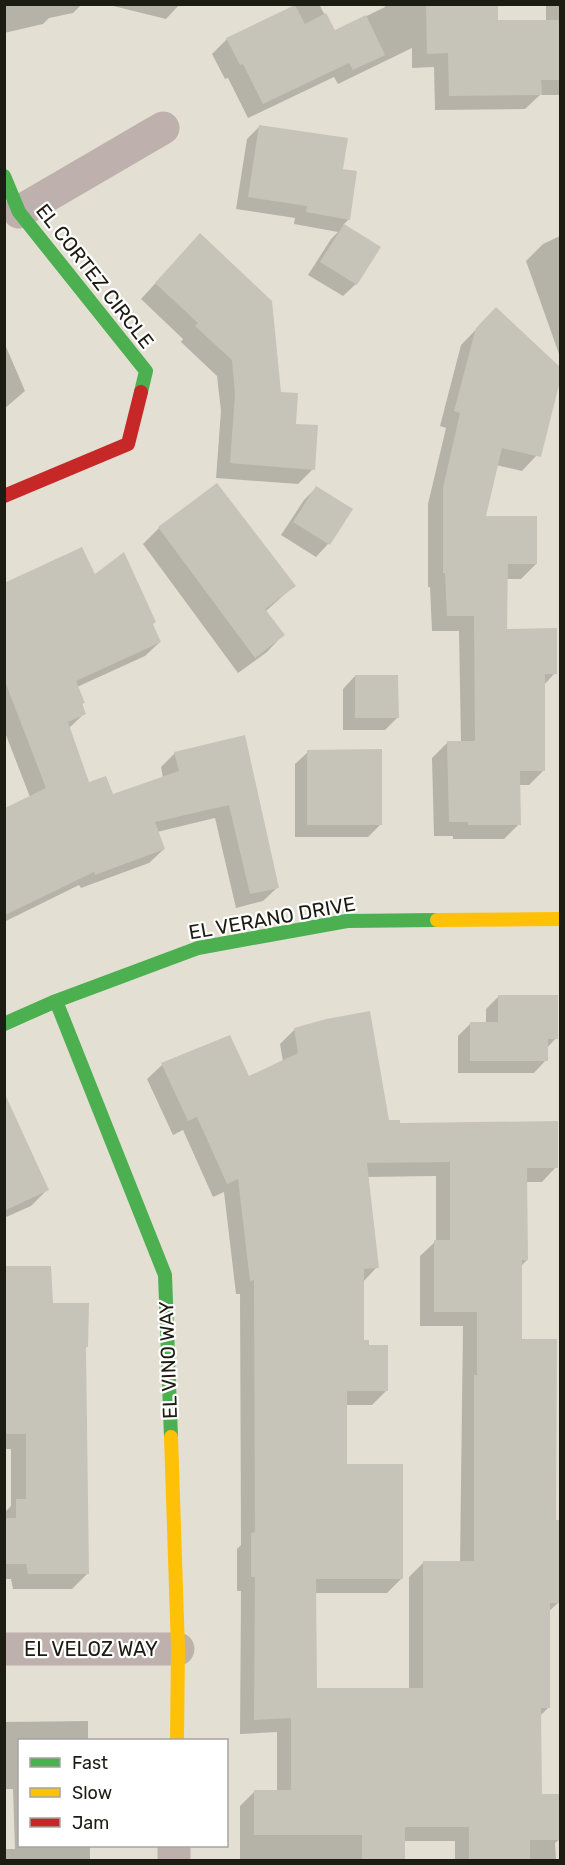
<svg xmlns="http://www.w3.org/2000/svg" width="565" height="1865" font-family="Rubik,sans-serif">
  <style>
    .shadow { fill: #0003; fill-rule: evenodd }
    .building { fill: #c6c4b9; fill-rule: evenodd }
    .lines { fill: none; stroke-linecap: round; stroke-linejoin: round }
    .street { stroke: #beb0ad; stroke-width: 33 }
    .fast { stroke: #4caf50; stroke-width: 14 }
    .slow { stroke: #ffc107; stroke-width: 14 }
    .jam { stroke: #c62828; stroke-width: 14 }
    .labels { text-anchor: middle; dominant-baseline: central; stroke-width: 4.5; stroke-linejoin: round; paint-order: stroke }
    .street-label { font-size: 20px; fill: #1d1c13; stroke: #fff }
  </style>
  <rect width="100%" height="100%" fill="#e3e0d3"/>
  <path class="shadow" d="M4,4H82L73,13L49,18L43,24L4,33Z
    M105,4H180L166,19Z
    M300,4H319L334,32L385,7V4H496V21H546V5L560,4V95H540L525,109L435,110L434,67L412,68V48L338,84L334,77L248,118L228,78L225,79L212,54L227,39Z
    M260,126L341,170L349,219L343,225L379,248L356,284L343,296L308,275L331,239L338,232L294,224L295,218L236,209L247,139Z
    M560,236V354H559L526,261L543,244Z
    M185,251L294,425L313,469L298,484L216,478L221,411L217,376L181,342L183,339L141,299Z
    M496,309L537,455L522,471L496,465L484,517L536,564L521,579H507L506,631L555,673L544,685V770L529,785H519V824L504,839H453V836H434L432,758L447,743H461L459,631H432L430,587H428V504L446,428L440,426L461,345Z
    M4,342L25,391L4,409Z
    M317,487L351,509L328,544L316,557L281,535L304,500Z
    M159,528L294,586L266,611L283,635L267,652L238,673L143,544Z
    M94,577L152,624L160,642L145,656L77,687L85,713L69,728L88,784L112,796L163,778L161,767L175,753L244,737L278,887L263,901L236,908L215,818L157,832L164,849L149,863L81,888L79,885L4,922V810L30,797L4,730V585Z
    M355,676L397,718L385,730H343V689Z
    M308,752L381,824L368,837H295V764Z
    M499,996L556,1038L547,1048L546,1060L534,1073H458V1036L471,1023H486V1009Z
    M295,1029L388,1122L556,1167L542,1182H525L527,1260L521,1266V1341L555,1521L558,1603L548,1612V1708L540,1716L541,1796L559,1840L555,1843L556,1860H455V1841H403L404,1860H240V1806L255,1791H277V1732L240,1734L241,1591H237V1549L241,1545L240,1294H236L224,1192L213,1197L183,1130L173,1135L147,1079L162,1065L229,1037L248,1078L283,1062L280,1044ZM436,1176V1241L420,1256V1326H463L460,1563H423L409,1577V1689H315V1593H387L402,1578L345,1465V1405H372L387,1390L363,1341V1282L377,1267L367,1177Z
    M4,1114L47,1190L31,1206L4,1218Z
    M4,1267L52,1305L85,1348L88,1573L72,1589H13L11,1579H4V1513L11,1506V1449H4Z
    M88,1721V1740H20V1846H90V1860H4V1849H15L13,1789H4V1722Z"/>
  <path class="building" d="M426,4H498V20H561V80H541L542,95L449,96L448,53L427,54Z
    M295,5L305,24L326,13L335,30L366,15L385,55L353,70L349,63L263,104L243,64L240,65L226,38Z
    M259,125L348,138L343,169L357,171L350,220L306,212L307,206L248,197Z
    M344,224L381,247L357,285L320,262Z
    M200,233L272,301L281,392L298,393L296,424L318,425L315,470L230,463L235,394L232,360L195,326L198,323L155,283Z
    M496,307L561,368V377L541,457L502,448L486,516H537V564H508L507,629L557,628V674H545V771H520L521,825H468V822H449L447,741H475L474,616H447L445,573H443V488L460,413L454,411L476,328Z
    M217,483L296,586L265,609L285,635L255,658L158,527Z
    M316,486L353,509L330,545L293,522Z
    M82,547L95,574L124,552L156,622L153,624L161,642L76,681L85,703L82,704L86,714L68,722L89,782L106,776L113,794L179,771L174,752L245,735L279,888L250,894L229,805L155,822L165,849L95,875L94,872L5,915V808L46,788L4,679V583Z
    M355,675H398L399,718H355Z
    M382,749V825H307V750Z
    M498,995H558V1039H548V1061H470V1022H498Z
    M370,1011L389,1120H400V1123L558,1121V1168H527L528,1260H522V1339H557L556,1520H560V1603H550V1708H541L542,1794H560V1840H530V1860H469V1827H405V1860H362V1835H254V1790H291V1718L254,1720L255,1577H251V1533L255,1532L254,1280L250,1281L238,1179L227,1184L197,1117L188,1121L161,1063L230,1035L249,1076L298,1053L294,1028L326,1019ZM450,1162V1240H434V1312H477V1375H474V1561H423V1688H317L316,1579H403V1464H347V1391H388V1345H369V1340H364V1269L379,1268L367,1163Z
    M4,1092L49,1190L4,1211Z
    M4,1266H51L53,1303H89L88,1347H86L89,1574H28L26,1564H4V1518H16V1499H26V1434H4Z"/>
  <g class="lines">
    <path class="street" d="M19,212L163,128
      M4,1649H178
      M174,1860V1846"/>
    <path class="fast" d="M4,176L19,212L146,371L141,392
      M56,1001L165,1275L171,1437
      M4,1024L56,1001L198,948L347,921L437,920"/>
    <path class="slow" d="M437,920L560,919
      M171,1437L178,1649L177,1740"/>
    <path class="jam" d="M4,496L128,444L141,392"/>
  </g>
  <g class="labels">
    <g class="street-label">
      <text transform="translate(95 276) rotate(52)">EL CORTEZ CIRCLE</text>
      <text transform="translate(272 918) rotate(-10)">EL VERANO DRIVE</text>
      <text transform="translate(168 1360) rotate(-92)">EL VINO WAY</text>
      <text x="91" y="1649">EL VELOZ WAY</text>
    </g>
  </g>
  <rect width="565" height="1865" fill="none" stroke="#1d1c13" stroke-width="12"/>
  <rect x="18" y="1739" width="210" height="108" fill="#ffffff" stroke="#a5a4a1" stroke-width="1.5"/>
  <rect x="30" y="1758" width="30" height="9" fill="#4caf50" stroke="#a5a4a1" stroke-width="1.5"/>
  <text x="72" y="1769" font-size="18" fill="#1d1c13">Fast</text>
  <rect x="30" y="1788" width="30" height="9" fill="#ffc107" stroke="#a5a4a1" stroke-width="1.5"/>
  <text x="72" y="1799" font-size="18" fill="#1d1c13">Slow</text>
  <rect x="30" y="1818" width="30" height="9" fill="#c62828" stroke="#a5a4a1" stroke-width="1.5"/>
  <text x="72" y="1829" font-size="18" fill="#1d1c13">Jam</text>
</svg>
